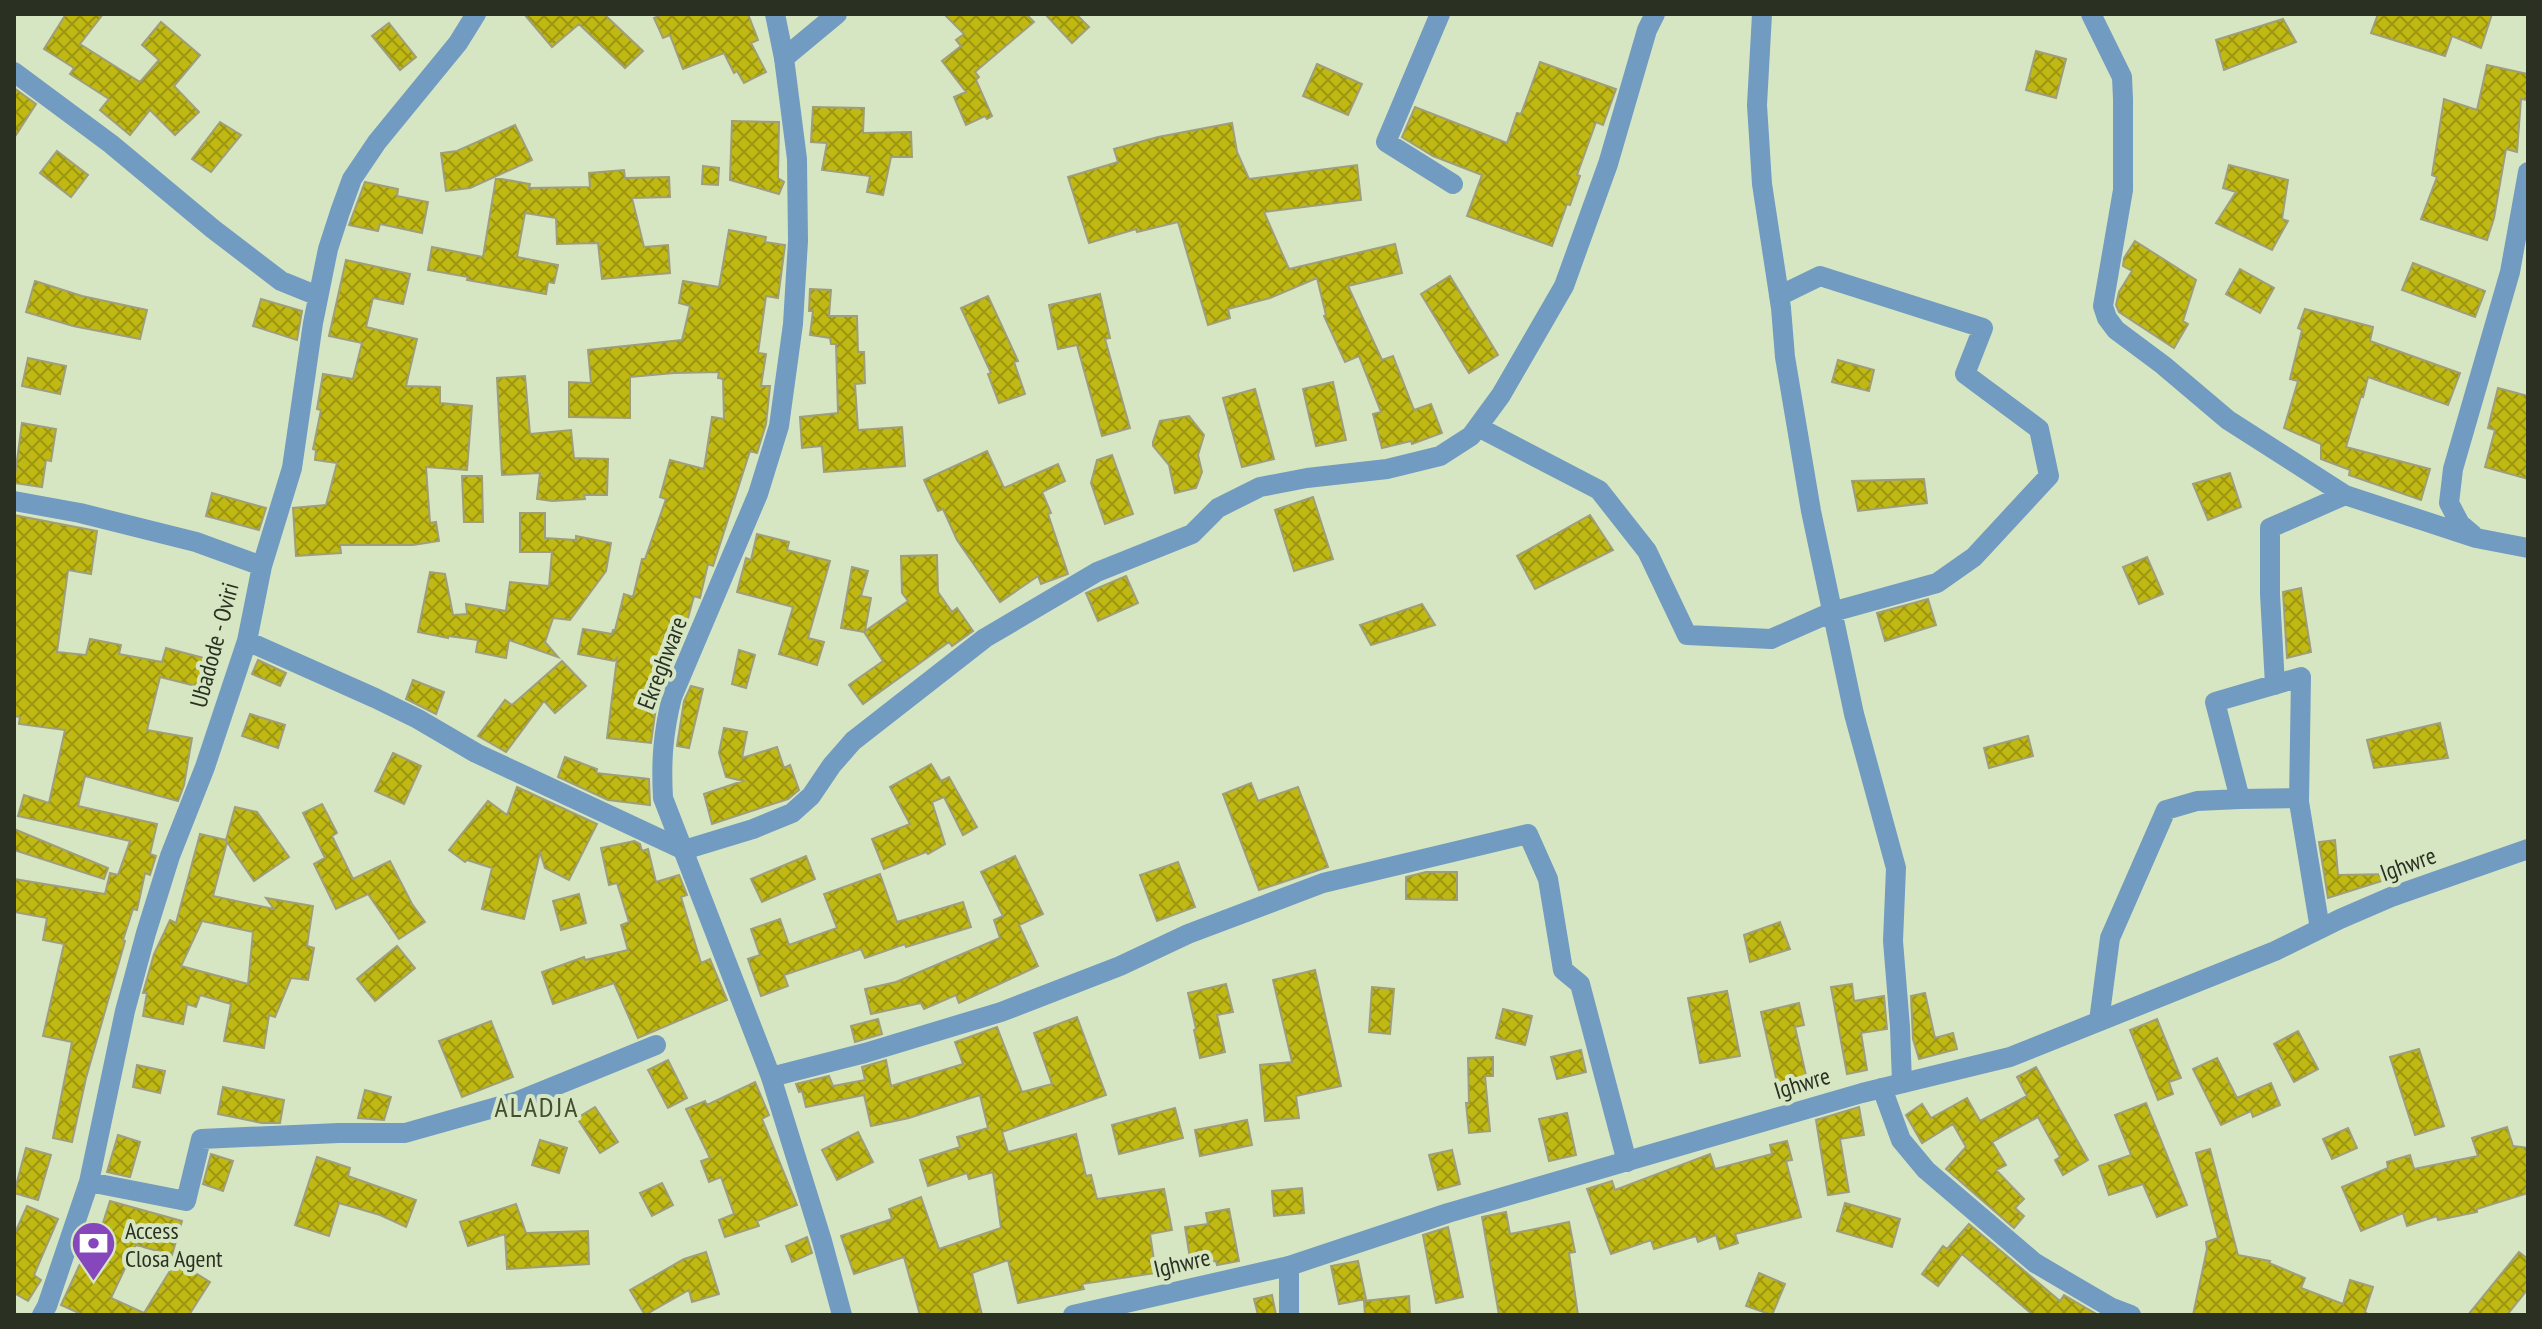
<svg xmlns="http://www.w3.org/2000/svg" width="2542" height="1329" font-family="'PT Sans Narrow',sans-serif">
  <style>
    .building { fill: url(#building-cross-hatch); stroke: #9f9e7a; stroke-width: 2; fill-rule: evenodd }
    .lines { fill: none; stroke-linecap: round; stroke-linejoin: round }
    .minor { stroke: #729bc1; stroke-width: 20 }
    .tertiary { stroke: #729bc1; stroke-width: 20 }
    .labels { text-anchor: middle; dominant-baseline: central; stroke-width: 8; stroke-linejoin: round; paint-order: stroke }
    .street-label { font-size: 24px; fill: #2a3022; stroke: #d7e6c2 }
    .poi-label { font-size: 24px; fill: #2a3022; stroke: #d7e6c2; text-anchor: start }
    .quarter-label { font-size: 28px; letter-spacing: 2px; fill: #424f30; stroke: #d7e6c2 }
  </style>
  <defs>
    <pattern id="building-cross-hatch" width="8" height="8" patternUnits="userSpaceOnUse" patternTransform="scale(2)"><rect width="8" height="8" fill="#c0b813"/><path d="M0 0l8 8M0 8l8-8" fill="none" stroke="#9c9611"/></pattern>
  </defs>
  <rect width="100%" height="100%" fill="#d7e6c2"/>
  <path class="building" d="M66,14H103L80,44L140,82L159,60L142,45L161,22L200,55L174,86L199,112L175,135L150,110L130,135L100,110L109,99L70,74L74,68L44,49Z
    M524,14H604L643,51L625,68L579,24L552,47Z
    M663,14H748L758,40L751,43L766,72L744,83L737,71L734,73L724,53L683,69L670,35L663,38L654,18Z
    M944,14H1026L1034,22L975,72L979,77L976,80L992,116L987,119L985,116L966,125L954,97L966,92L942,61L961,46L956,40L964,34Z
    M1045,14H1076L1089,27L1072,43Z
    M2378,14H2492L2481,48L2452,36L2445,56L2371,33Z
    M2283,19L2296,42L2224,70L2216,40Z
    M389,23L416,57L400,70L372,36Z
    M2036,51L2066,59L2056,98L2026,90Z
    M1540,62L1616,89L1603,125L1596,122L1577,175L1580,176L1570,205L1567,204L1552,246L1467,216L1482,175L1433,156L1402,137L1415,107L1507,143L1517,113L1521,114Z
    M1317,64L1362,84L1348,115L1303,96Z
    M2487,65L2528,74V100L2521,99L2517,152L2506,149L2494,218L2487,240L2421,219L2437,177L2432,175L2444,99L2477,110Z
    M14,88L36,104L14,138Z
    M813,107L864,108L863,133L911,132L912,157H891L883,195L867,192L870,176L822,170L827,143L811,142Z
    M732,121L779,122L778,178L784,182L779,194L730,180Z
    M220,122L241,135L211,172L192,159Z
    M1232,123L1237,152L1249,179L1357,165L1361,200L1264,212L1289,269L1395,244L1402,273L1348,286L1382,360L1393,356L1414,410L1431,404L1442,433L1412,444L1411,441L1382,448L1373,414L1381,412L1359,356L1345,362L1324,316L1326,315L1317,278L1270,298L1228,309L1230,318L1208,325L1178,222L1137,232L1136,229L1089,243L1068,177L1118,162L1114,149L1158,137Z
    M515,125L532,160L470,188L446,191L441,153L457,151Z
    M57,151L88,175L71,197L40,173Z
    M2229,165L2288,180L2282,219L2288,221L2272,250L2216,223L2236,192L2223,188Z
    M703,166L719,168L718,185L702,184Z
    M624,170L625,178L669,177L670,197L632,198L644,247L668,245L670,273L602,279L598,243L557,244L556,218L525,213L517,257L558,265L554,283L548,282L546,294L467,280L468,277L428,270L432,247L483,257L496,178L530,184L529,188L590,187L589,173Z
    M365,182L398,189L397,196L428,202L422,233L380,224L378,231L349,225Z
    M729,230L766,237L765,242L785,245L778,298L766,296L758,353L766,354L761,386H770L766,424L757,453L750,451L713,566L708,564L700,598L694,596L682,640L664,636L659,679L665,680L656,707L651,743L607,738L617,658L614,661L578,654L583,629L612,634L613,630H615L624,594L633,597L642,559H645L666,499L660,497L670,460L704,469L712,417L724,419L723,379L718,378L719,372L674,373L630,377V418L569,417V382L591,383L588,350L682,340L690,306L679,303L683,281L719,287Z
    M2135,241L2196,280L2183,321L2188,324L2174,348L2119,312L2116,305L2119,292L2132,271L2123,266L2124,258Z
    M346,260L410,274L403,304L373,298L366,327L417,339L406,386L440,387V403L472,406L467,470L426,467L430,523L436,522L439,541L413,545H340L341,553L296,556L293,508L326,505L337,463L315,460L316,450L313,449L321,410L317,409L323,374L353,379L362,343L329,336Z
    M2413,263L2485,291L2475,317L2402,290Z
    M2240,269L2274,288L2260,313L2226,294Z
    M1450,276L1498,355L1469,373L1421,294Z
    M35,281L82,296L147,310L140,339L73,326L26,312Z
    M810,289L831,290L829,316H857L858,352H864L865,383L855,384L858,430L902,427L905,466L824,472L822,446L802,448L800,417L838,413L836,344H831L830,338L810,335L813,311H809Z
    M1100,294L1110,338L1105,339L1130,428L1102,436L1077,345L1058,349L1049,305Z
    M988,296L1018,361L1014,362L1025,394L999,403L988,374L991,373L961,308Z
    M261,299L302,311L297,340L253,326Z
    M2305,309L2373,327L2370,341L2460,373L2448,405L2368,377L2363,397L2361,396L2346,447L2430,469L2421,500L2349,475L2350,470L2321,459V444L2284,428L2298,381L2290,379L2302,330L2298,328Z
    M28,358L66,366L60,394L22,386Z
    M1838,360L1874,370L1869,391L1832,382Z
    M525,376L530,434L571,430L574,458L608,459L607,495H584L585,499L552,501L537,499L540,473L502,475L497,378Z
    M1333,382L1346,440L1316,446L1303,389Z
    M2498,388L2528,396V479L2485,467L2495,430L2488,428Z
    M1255,389L1274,459L1242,467L1223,398Z
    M1189,416L1204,435L1198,455L1202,472L1196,488L1175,493L1169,465L1153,446V442L1160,421Z
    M22,423L56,429L51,461L46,460L42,487L14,483Z
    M987,451L1004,488L1058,464L1065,481L1042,492L1051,513L1048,514L1068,574L1041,584L1038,576L1000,602L957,540L943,509L938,511L924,480Z
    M1112,455L1133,514L1105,524L1091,483L1097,460Z
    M2230,473L2241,507L2208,520L2193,484Z
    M462,476H482L483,522H464Z
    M1924,479L1927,503L1858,511L1852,481Z
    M212,493L266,508L259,530L206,516Z
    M1313,497L1333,559L1294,571L1275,510Z
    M520,513H545V538L576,540V536L611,543L606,571L570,620L553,618L545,642L558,657L509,640L506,658L476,652L478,640L448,636V638L418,632L430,572L445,574L453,615L467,614L466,604L506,611L510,582L549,586L552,552H520Z
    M14,515L97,531L91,574L68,570L57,652L86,655L90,639L121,645L119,654L162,662L166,648L215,661L208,689L160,677L147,730L192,738L184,785L178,801L85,776L78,806L157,824L150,854L156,856L150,875L145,873L137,910L133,909L123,940L125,941L86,1078L72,1142L53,1138L72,1042L43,1036L64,944L43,940L47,918L14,912V879L105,894L110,873L118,875L130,841L18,816L24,795L49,803L65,730L19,724L20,717L14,716Z
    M1590,515L1613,550L1535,589L1517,556Z
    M757,534L789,542L787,550L830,561L808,638L824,642L817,665L779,654L793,607L737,592L746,558L751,560Z
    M937,555L938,592L952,612L957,608L973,631L952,646L949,642L863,704L849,685L883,661L864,632L841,628L852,567L868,571L861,596L871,598L865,631L908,601L902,593L901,556Z
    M2147,557L2163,594L2139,604L2123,567Z
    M1126,576L1138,603L1098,621L1086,593Z
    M2301,588L2311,652L2287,658L2283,592Z
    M1928,599L1936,625L1885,641L1877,613Z
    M1422,604L1435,625L1371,645L1360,625Z
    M739,650L755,655L746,688L732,684Z
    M258,660L286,673L280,686L252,674Z
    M562,661L586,686L555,713L544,701L506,752L478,736L505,700L512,705Z
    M413,680L444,692L436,714L406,699Z
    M691,686L703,689L689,748L677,746L684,701Z
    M250,714L285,725L278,748L242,736Z
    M2440,723L2448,758L2374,768L2367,740Z
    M724,728L747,732L742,758L777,747L784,768L790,765L799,790L788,799L712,824L704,794L743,781L726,777L719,753Z
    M2028,736L2033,756L1989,768L1984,748Z
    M393,753L421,766L404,804L375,791Z
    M565,757L597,769L596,773L649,779L650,805L608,800L558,777Z
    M931,764L941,781L949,777L977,827L963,835L944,797L932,802L945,844L928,854L926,852L884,869L872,839L910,824L890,787Z
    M1251,783L1258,801L1298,787L1328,867L1259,890L1223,794Z
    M517,787L597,824L569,880L545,868L540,852L524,919L482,909L492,868L467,860L465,862L449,850L488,801L507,815Z
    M322,804L337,833L332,836L353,879L390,861L412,904L425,922L399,939L368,894L336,909L314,864L325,858L303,813Z
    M235,807L257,812L289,857L254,881L227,842L213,896L274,909L266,898L313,906L307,946L314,948L308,980L291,978L275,1017L269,1015L264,1048L224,1041L231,1004L200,995L196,1007L187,1004L183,1024L143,1016L147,993H143L154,954L170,920L176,923L200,834L226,840ZM202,921L253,932L248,984L181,966Z
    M14,829L108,868L104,879L14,850Z
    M2335,840L2338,875L2390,874L2391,878L2328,898L2319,842Z
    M634,841L640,844L642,851L648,849L656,882L679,875L687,895L681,897L701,963L710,959L727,1000L638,1038L614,983L553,1004L542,972L584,957L585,960L628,950L621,925L629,922L617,883L609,885L601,848Z
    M806,856L815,879L762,902L751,879Z
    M1015,856L1043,914L1019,925L1038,966L959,1003L956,995L924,1009L921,1003L871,1014L865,989L896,982L1000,938L994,920L1003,916L981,872Z
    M1178,862L1195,907L1157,921L1140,875Z
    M1426,872H1457V900L1406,899V877Z
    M880,874L897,922L963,902L971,927L906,947L905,944L865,958L861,949L784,975L788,986L761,996L748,959L760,955L751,929L780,919L789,945L837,928L824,894Z
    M579,894L586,923L561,930L553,901Z
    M1780,922L1790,949L1750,962L1744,935Z
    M397,946L415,968L375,1001L357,979Z
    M1315,970L1341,1086L1296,1096L1299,1118L1265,1121L1260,1065L1292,1062L1273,980Z
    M1226,984L1233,1012L1217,1015L1225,1052L1200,1058L1194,1030L1196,1029L1188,993Z
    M1852,984L1854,1001L1884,996L1887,1029L1861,1033L1867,1070L1847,1074L1831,987Z
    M1372,987L1394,989L1390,1034L1369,1032Z
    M1727,991L1740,1056L1700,1063L1688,998Z
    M1925,993L1935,1038L1953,1033L1957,1049L1919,1059L1913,1039L1911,996Z
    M1799,1003L1804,1025L1795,1027L1808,1084L1779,1091L1761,1012Z
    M1503,1009L1532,1016L1525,1045L1496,1038Z
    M1077,1017L1106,1095L1002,1132L1008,1152L1076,1134L1086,1176L1091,1175L1097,1199L1164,1189L1172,1230L1150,1234L1156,1273L1082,1284L1084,1289L1018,1303L1008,1260L972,1273L982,1315H920L904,1257L854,1274L841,1236L892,1219L889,1209L921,1197L939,1249L1001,1228L993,1172L969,1179L967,1173L928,1186L920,1160L960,1147L957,1137L988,1128L980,1095L909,1118L871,1126L864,1095L806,1107L802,1091L799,1092L796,1084L829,1076L833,1086L865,1080L862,1067L886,1060L891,1086L963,1064L955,1042L997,1027L1022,1092L1052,1084L1034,1033Z
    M878,1019L882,1034L855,1042L851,1026Z
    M2157,1019L2181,1078L2169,1082L2173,1094L2158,1100L2130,1030Z
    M491,1021L513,1077L462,1097L439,1041Z
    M2298,1031L2318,1069L2294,1082L2274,1044Z
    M2419,1049L2444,1126L2415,1135L2390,1057Z
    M1581,1050L1586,1072L1557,1079L1551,1057Z
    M1493,1057V1076H1485L1490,1131L1469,1133L1466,1103H1469L1468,1058Z
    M2217,1058L2237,1098L2271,1083L2280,1105L2253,1117L2251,1111L2221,1125L2193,1069Z
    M668,1060L687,1098L668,1108L648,1070Z
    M137,1065L165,1071L160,1093L133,1087Z
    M2036,1067L2088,1160L2063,1175L2055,1160L2060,1157L2038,1117L1992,1142L2006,1165L1996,1170L2024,1199L2015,1208L2024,1216L2014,1228L1946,1169L1966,1147L1953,1124L1922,1143L1906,1115L1922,1104L1931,1118L1967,1098L1980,1121L2027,1096L2017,1077Z
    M755,1082L769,1115L762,1119L797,1205L757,1221L759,1226L725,1237L719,1220L734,1214L721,1177L709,1182L701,1161L710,1158L686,1109L705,1101L707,1105Z
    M223,1087L284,1100L280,1123H262L218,1114Z
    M365,1090L391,1097L384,1120L358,1118Z
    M2146,1103L2187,1205L2157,1217L2143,1184L2109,1195L2099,1166L2131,1155L2115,1115Z
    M595,1107L618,1142L600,1153L577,1118Z
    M1859,1107L1864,1135L1840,1139L1849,1192L1828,1195L1816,1120Z
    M1175,1108L1183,1138L1119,1154L1112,1125Z
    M1567,1113L1576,1155L1549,1161L1539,1119Z
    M1247,1120L1252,1145L1200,1156L1195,1130Z
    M2507,1127L2513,1146L2528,1148V1193L2477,1209V1212L2438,1220L2437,1216L2407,1226L2403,1213L2361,1231L2342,1187L2388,1168L2387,1162L2410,1155L2414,1169L2478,1156L2472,1138Z
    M2348,1128L2357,1148L2332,1159L2323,1139Z
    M858,1132L873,1162L837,1180L822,1150Z
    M118,1135L140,1142L130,1177L107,1172Z
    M540,1140L567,1148L559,1173L532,1165Z
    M1787,1141L1792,1160L1786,1161L1801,1217L1735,1234L1738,1243L1720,1249L1716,1235L1698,1242L1696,1236L1654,1249L1651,1240L1611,1254L1587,1189L1612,1181L1615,1190L1710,1154L1715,1169L1772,1154L1770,1145Z
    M26,1148L51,1155L38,1200L14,1193Z
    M2210,1149L2238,1255L2270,1261L2269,1263L2305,1278L2301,1288L2343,1304L2350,1280L2373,1287L2365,1312L2369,1315H2193L2207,1249L2206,1242L2218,1238L2196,1153Z
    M1452,1150L1460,1184L1438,1190L1429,1155Z
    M211,1154L233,1161L223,1191L203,1184Z
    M317,1157L350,1168L348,1176L416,1200L406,1227L380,1215L339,1203L329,1236L295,1225Z
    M662,1183L673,1205L652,1216L640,1193Z
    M1302,1188L1304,1213L1274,1216L1272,1191Z
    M110,1201L182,1221L172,1255L136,1245L111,1298L144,1313L176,1261L210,1282L189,1315H83L61,1305L86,1251L93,1254Z
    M1845,1203L1900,1219L1892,1247L1837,1231Z
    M516,1204L526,1233L588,1231L589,1264L507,1269L505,1234L468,1246L460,1222Z
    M27,1206L58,1219L34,1275L41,1280L28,1301L14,1293V1235Z
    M1229,1209L1239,1261L1217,1265L1216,1261L1191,1265L1185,1227L1208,1224L1206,1213Z
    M1506,1212L1510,1234L1569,1222L1575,1252L1569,1253L1578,1315H1499L1482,1217Z
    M1969,1224L2060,1301L2064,1295L2098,1315H2033L1962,1254L1938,1286L1922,1274L1943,1246L1947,1249Z
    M1448,1227L1463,1297L1436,1303L1423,1235Z
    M807,1237L812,1253L792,1262L786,1246Z
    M706,1252L719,1294L692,1302L689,1290L645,1315L630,1290L684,1259Z
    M2519,1252L2528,1259V1289L2507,1315H2468Z
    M1358,1261L1366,1299L1339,1304L1331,1266Z
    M1759,1273L1785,1284L1772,1315L1746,1306Z
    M1272,1295L1276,1315H1258L1254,1299Z
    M1409,1296L1410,1315H1365L1364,1301Z"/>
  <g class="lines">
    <path class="minor" d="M1440,14L1386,142L1453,184
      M1762,14L1757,105L1762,184L1781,308L1785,357L1811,511L1854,714L1896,868L1893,941L1900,1027L1902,1083
      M2091,14L2122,77L2123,99V190L2103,306L2107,318L2116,330L2163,365L2228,420L2345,495L2476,538L2528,548
      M784,58L837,14
      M14,72L111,144L213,229L281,281L318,296
      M1478,427L1599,490L1647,551L1687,635L1771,639L1832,612L1937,583L1974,557L2049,476L2039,429L1965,374L1983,328L1820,276L1779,296
      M14,501L80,513L196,542L262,566
      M2473,535L2460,524L2449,503L2453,469L2510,272L2528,172
      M247,641L375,698L418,719L476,753L684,850L753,829L792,813L811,796L832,765L853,741L985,638L1097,572L1192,534L1218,508L1260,487L1307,478L1387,469L1440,456L1471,436L1501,395L1564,286L1608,164L1647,30L1655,14
      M2275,685L2270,594V528L2345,495
      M2240,799L2299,798
      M2099,1021L2110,938L2166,810L2197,801L2240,799L2215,702L2301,677L2299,802L2320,929
      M771,1077L865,1053L1001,1012L1120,966L1188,934L1323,883L1528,834L1548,879L1563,970L1580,984L1627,1162
      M1882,1088L1901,1140L1926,1170L2035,1263L2110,1307L2131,1315
      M89,1182L186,1201L201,1139L339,1133H405L518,1101L656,1045
      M1289,1266V1315
      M42,1315L47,1306L89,1182L125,1011L146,933L170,856L205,767L247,641L262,566L292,468L313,323L328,249L340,212L352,179L377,142L458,43L476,14"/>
    <path class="tertiary" d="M775,14L784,58L797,159L798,241L793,324L779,426L758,494L672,697C663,733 661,761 663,798L771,1077L822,1241L842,1315
      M1073,1315L1289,1266L1448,1213L1862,1093L2010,1057L2275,951L2340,919L2391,897L2528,849"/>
  </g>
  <defs>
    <symbol id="bank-pin" viewBox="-11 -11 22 30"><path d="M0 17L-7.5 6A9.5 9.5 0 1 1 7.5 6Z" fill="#8747bc" stroke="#d7e6c2"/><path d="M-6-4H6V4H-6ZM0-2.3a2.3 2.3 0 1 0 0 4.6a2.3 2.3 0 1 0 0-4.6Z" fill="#fff"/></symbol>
  </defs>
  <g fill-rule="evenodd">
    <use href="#bank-pin" x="68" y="1218" width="51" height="69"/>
  </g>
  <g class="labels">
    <g class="street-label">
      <text transform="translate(214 645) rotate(-75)">Ubadode - Oviri</text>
      <text transform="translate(662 663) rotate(-69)">Ekreghware</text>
      <text transform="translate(2408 864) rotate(-20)">Ighwre</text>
      <text transform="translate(1802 1083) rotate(-17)">Ighwre</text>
      <text transform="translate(1182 1263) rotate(-13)">Ighwre</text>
    </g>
    <g class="poi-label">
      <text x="125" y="1230">Access<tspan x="125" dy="28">Closa Agent</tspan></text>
    </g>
    <g class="quarter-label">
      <text x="537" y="1106">ALADJA</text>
    </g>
  </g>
  <rect width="2542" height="1329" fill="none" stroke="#2a3022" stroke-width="32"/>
</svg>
